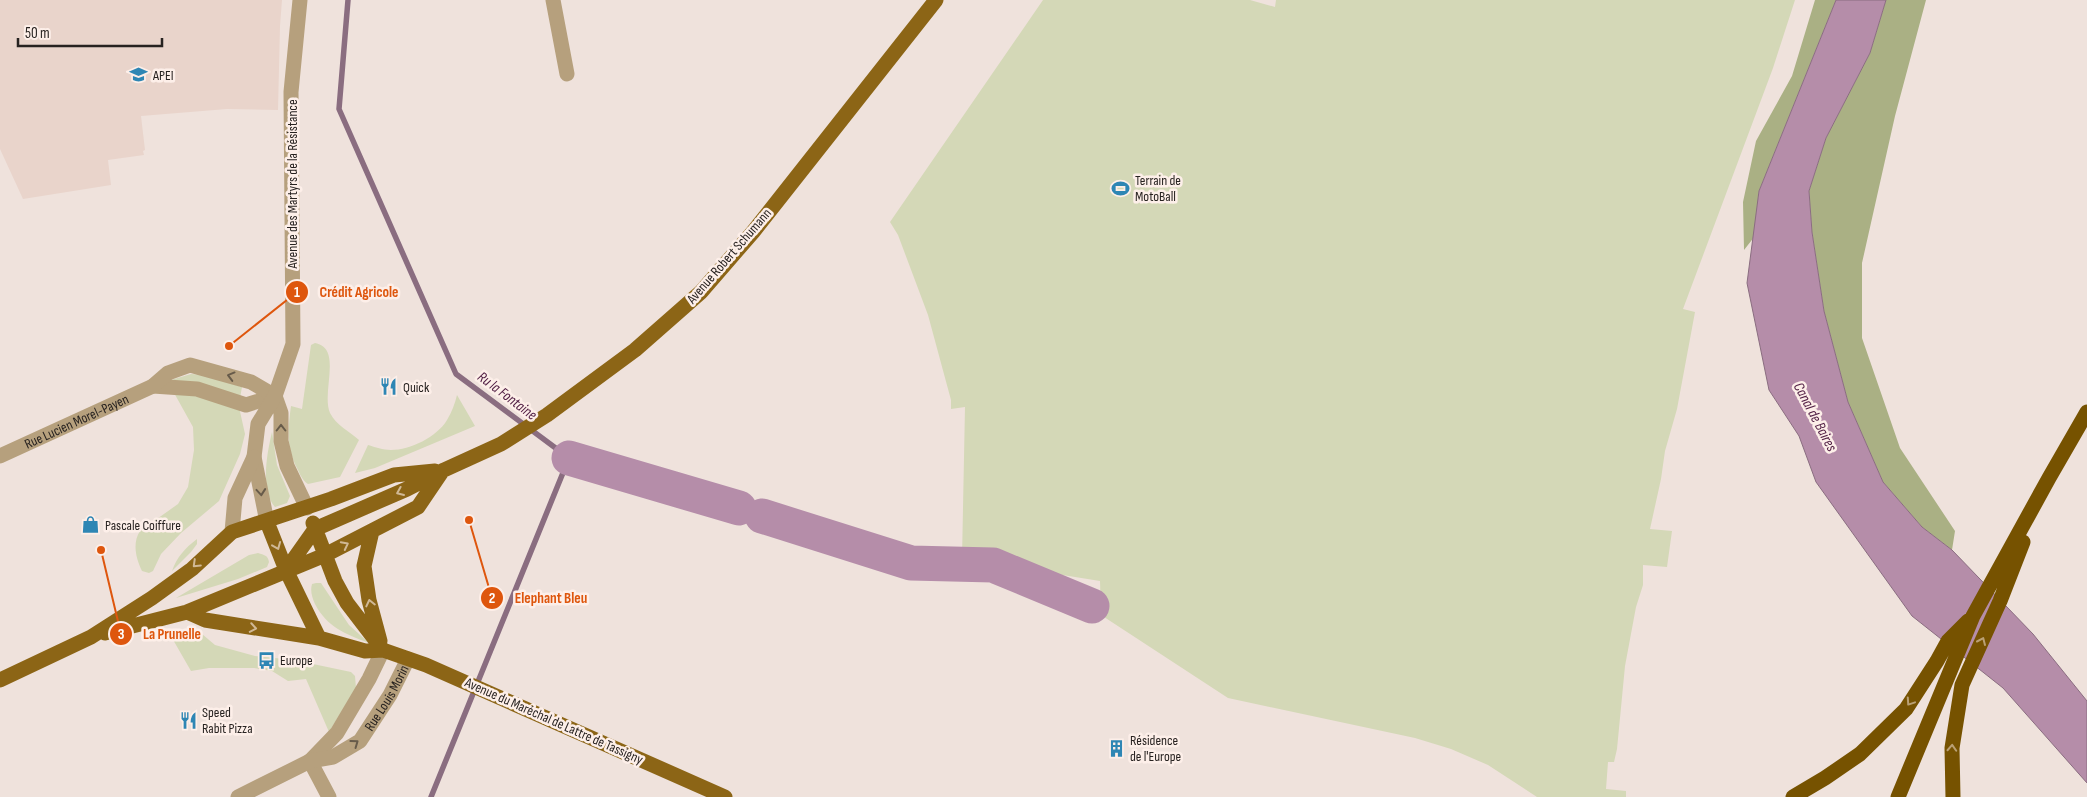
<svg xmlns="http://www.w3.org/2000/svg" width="2087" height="797" font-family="'Sofia Sans Condensed',sans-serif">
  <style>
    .built { fill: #e9d4cb }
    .green { fill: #d4d8b7 }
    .forest { fill: #aab084 }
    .water { fill: #b58da9; stroke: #8a6d80 }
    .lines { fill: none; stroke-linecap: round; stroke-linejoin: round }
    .stream { stroke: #8a6d80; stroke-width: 5.5 }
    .river { stroke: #b58da9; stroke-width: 35 }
    .minor { stroke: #b6a07d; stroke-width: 15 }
    .major { stroke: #8c6516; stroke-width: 15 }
    .highway { stroke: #765200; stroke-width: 15 }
    .oneway { stroke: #675b4a }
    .oneway2 { stroke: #d0b895 }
    .oneway3 { stroke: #baa074 }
    .labels { text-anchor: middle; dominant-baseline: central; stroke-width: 5; stroke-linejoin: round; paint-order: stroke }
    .poi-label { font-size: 14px; fill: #272220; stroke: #fdefe9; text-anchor: start }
    .street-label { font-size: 14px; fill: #272220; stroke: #fdefe9 }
    .water-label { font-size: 15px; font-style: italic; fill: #522045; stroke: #fdefe9 }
    .leader { fill: none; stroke: #de560d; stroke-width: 2 }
    .callout-dot { fill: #de560d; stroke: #fdefe9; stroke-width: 2 }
    .mark-label { font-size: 15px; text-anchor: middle; font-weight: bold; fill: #fff }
    .callout-label { font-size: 15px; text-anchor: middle; font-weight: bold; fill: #de560d; stroke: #fdefe9; stroke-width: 5; stroke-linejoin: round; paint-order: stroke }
  </style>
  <rect width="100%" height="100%" fill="#efe2dc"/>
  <path class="built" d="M0,0H282L280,26L278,110L227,109L141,116L145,150L143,151L144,155L108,160L111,185L23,199L0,149Z"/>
  <path class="green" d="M1043,0H1250L1275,7L1276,0H1795L1773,68L1683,309L1695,312L1677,409L1665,451L1661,479L1650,529L1672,531L1667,567L1643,565V585L1636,607L1625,666L1617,749L1614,762H1608L1606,789L1626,791V797H1537L1488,765L1451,749L1415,738L1228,698L1101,615L1100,581L962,559L965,407L951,409V400L928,315L898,235L890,222Z
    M315,343C343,348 321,392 330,413C336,425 350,432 359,440L340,477L308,484C302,480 300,474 297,468C286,448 288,428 291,406L302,409L311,345Z
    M191,374L204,375L242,387L240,398L171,380Z
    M173,391L196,393L239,407L245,434L240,454L219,501L181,533L161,554L153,571L149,573L142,571C136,559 132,543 140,531L178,504L188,487L194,450L193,427Z
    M457,395L475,426L375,468L355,473L368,445C375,447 383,450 391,450C410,450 437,437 447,420C452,412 455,403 457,395Z
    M272,432L277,465L290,496L287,503L275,507C260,490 267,453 272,432Z
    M197,539V544L191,552L172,571C177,557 185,548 197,539Z
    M258,553C264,555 268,555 269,562L267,567L238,579L176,598L249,555Z
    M316,583H321L349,625L369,643C345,634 327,627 315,604C312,597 310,591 312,584Z
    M170,629L192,631L202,634L215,645L255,656L294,660L351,672L355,676L356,688L329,732L306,679L288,681L272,671L254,668H209L191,671L168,631Z"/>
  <path class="forest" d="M1815,0H1836L1759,191L1755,236L1744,250L1743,202L1756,141L1792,76Z
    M1886,0H1926L1895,116L1862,263V338L1900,448L1955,531L1952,550L1922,527L1883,482L1848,402L1824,311L1812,232L1809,191L1826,138L1870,53Z"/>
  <path class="water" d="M1836,0H1886L1870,53L1826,138L1809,191L1812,232L1824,311L1848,402L1883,482L1922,527L1952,550L2033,634L2087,701V783L2003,688L1912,616L1816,482L1799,436L1769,390L1747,283L1759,191Z"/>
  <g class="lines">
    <path class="stream" d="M348,0L339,109L456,374L569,458L431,797"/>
    <path class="river" d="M569,458L739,508
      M762,516L911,563L993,565L1092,606"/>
    <g class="minor">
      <path d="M553,0L567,74"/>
      <path d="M153,386L197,389L246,405L275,396"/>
      <path d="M275,396L281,413V441L287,466L307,508"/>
      <path id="s1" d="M0,456L153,386L168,373L190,365L251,382L275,396"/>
      <path d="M267,522L254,457L258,424L275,396L293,344L291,92L300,0"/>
      <path d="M232,532L235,498L254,457"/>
      <path d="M310,761L337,733L369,679L383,650"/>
      <path d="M310,761L329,797"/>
      <path id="s2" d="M238,797L310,761L333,757L360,741L390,695L408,659"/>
    </g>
    <path class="major" d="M267,522L286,570L319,638
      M313,523L335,581L347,603L383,650
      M372,531L364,566L369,600L380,641
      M286,570L315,529L407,489L444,470L501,444L547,415L635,350L701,292L753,232L936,0
      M187,612L205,620L319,638L365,651L383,650L426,665L725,797
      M105,633L187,612L325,555L418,507L441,473
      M0,680L91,637L152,598L192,569L232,532L331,499L394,475L435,471"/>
    <path class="highway" d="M1793,797L1825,778L1860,754L1906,709L1937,661L1948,641L1968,621
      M1898,797L1973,616L2049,478L2087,412
      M1953,797L1952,748L1962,685L2000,601L2023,542"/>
  </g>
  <defs><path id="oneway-chevron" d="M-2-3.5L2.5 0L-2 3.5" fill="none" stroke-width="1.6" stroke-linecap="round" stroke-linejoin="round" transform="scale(1.25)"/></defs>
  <g class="oneway">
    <use href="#oneway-chevron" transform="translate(231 376) rotate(-165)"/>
    <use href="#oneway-chevron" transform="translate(281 428) rotate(-90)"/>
    <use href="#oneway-chevron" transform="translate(261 492) rotate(85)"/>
    <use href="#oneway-chevron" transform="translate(355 743) rotate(-36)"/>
  </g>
  <g class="oneway2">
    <use href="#oneway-chevron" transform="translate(400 492) rotate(157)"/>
    <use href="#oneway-chevron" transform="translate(345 545) rotate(-27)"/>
    <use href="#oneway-chevron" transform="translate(277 546) rotate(68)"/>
    <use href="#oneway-chevron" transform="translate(196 564) rotate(136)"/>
    <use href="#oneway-chevron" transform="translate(370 603) rotate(-103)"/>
    <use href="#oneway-chevron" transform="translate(253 628) rotate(10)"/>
  </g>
  <g class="oneway3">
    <use href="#oneway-chevron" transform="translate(1982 641) rotate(-66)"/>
    <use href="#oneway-chevron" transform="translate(1910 702) rotate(124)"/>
    <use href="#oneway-chevron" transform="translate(1952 748) rotate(-87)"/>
  </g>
  <defs>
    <symbol id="school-bare" viewBox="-9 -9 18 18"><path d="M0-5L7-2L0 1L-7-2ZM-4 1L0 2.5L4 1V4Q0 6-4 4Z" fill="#2e86b4" stroke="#fdefe9" stroke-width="2.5" paint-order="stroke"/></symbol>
    <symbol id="stadium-bare" viewBox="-9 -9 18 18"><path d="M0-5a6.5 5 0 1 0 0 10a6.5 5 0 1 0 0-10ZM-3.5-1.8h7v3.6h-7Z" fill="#2e86b4" stroke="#fdefe9" stroke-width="2.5" paint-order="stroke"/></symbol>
    <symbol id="restaurant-bare" viewBox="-9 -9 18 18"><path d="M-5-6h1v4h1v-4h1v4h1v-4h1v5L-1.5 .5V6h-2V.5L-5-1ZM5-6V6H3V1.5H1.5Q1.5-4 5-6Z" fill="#2e86b4" stroke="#fdefe9" stroke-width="2.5" paint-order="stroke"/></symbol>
    <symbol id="shop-bare" viewBox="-9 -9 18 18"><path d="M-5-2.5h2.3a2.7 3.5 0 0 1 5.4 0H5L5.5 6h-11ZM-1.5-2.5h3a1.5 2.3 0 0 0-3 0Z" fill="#2e86b4" stroke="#fdefe9" stroke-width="2.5" paint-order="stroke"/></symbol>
    <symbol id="bus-bare" viewBox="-9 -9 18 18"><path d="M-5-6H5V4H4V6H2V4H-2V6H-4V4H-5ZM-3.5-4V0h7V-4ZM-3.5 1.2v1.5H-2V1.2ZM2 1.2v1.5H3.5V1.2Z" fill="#2e86b4" stroke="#fdefe9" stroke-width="2.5" paint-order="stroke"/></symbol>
    <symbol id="building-bare" viewBox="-9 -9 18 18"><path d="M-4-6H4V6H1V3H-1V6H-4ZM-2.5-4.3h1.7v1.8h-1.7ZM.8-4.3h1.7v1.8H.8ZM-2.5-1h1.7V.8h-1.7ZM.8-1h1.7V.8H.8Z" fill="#2e86b4" stroke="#fdefe9" stroke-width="2.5" paint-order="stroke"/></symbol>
  </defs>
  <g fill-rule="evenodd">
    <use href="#school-bare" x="126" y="62" width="25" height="25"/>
    <use href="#stadium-bare" x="1108" y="176" width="25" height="25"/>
    <use href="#restaurant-bare" x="376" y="374" width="25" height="25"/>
    <use href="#shop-bare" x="78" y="512" width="25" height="25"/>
    <use href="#bus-bare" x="254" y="648" width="25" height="25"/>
    <use href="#restaurant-bare" x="176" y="708" width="25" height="25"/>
    <use href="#building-bare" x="1104" y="736" width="25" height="25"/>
  </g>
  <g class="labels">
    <g class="poi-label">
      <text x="153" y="75">APEI</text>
      <text x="1135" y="180">Terrain de<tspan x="1135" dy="16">MotoBall</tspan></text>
      <text x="403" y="387">Quick</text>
      <text x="105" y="525">Pascale Coiffure</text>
      <text x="280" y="660">Europe</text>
      <text x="202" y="712">Speed<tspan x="202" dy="16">Rabit Pizza</tspan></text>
      <text x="1130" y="740">Résidence<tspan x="1130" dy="16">de l'Europe</tspan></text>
    </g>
    <g class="street-label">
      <text transform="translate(292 184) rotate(-90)">Avenue des Martyrs de la Résistance</text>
      <text transform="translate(729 256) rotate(-49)">Avenue Robert Schumann</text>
      <text stroke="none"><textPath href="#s1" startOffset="84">Rue Lucien Morel-Payen</textPath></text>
      <text stroke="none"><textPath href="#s2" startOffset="186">Rue Louis Morin</textPath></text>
      <text transform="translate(554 721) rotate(24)">Avenue du Maréchal de Lattre de Tassigny</text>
    </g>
    <g class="water-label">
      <text transform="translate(507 396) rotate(37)">Ru la Fontaine</text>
      <text transform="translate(1815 417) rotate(62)">Canal de Baires</text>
    </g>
  </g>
  <path class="leader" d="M229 346L297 292M469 520L492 598M101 550L121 634"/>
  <g class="callout-dot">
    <circle cx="229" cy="346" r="5"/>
    <circle cx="469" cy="520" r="5"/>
    <circle cx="101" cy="550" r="5"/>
    <circle cx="297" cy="292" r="12"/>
    <circle cx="492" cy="598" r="12"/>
    <circle cx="121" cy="634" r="12"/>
  </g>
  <g class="mark-label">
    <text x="297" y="297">1</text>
    <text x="492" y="603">2</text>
    <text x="121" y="639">3</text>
  </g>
  <g class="callout-label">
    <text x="359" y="297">Crédit Agricole</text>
    <text x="551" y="603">Elephant Bleu</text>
    <text x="172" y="639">La Prunelle</text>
  </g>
  <path d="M18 38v8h144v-8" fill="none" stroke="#272220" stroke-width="2.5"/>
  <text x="25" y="38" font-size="15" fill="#272220" stroke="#fdefe9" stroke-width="4" paint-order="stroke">50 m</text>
</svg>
